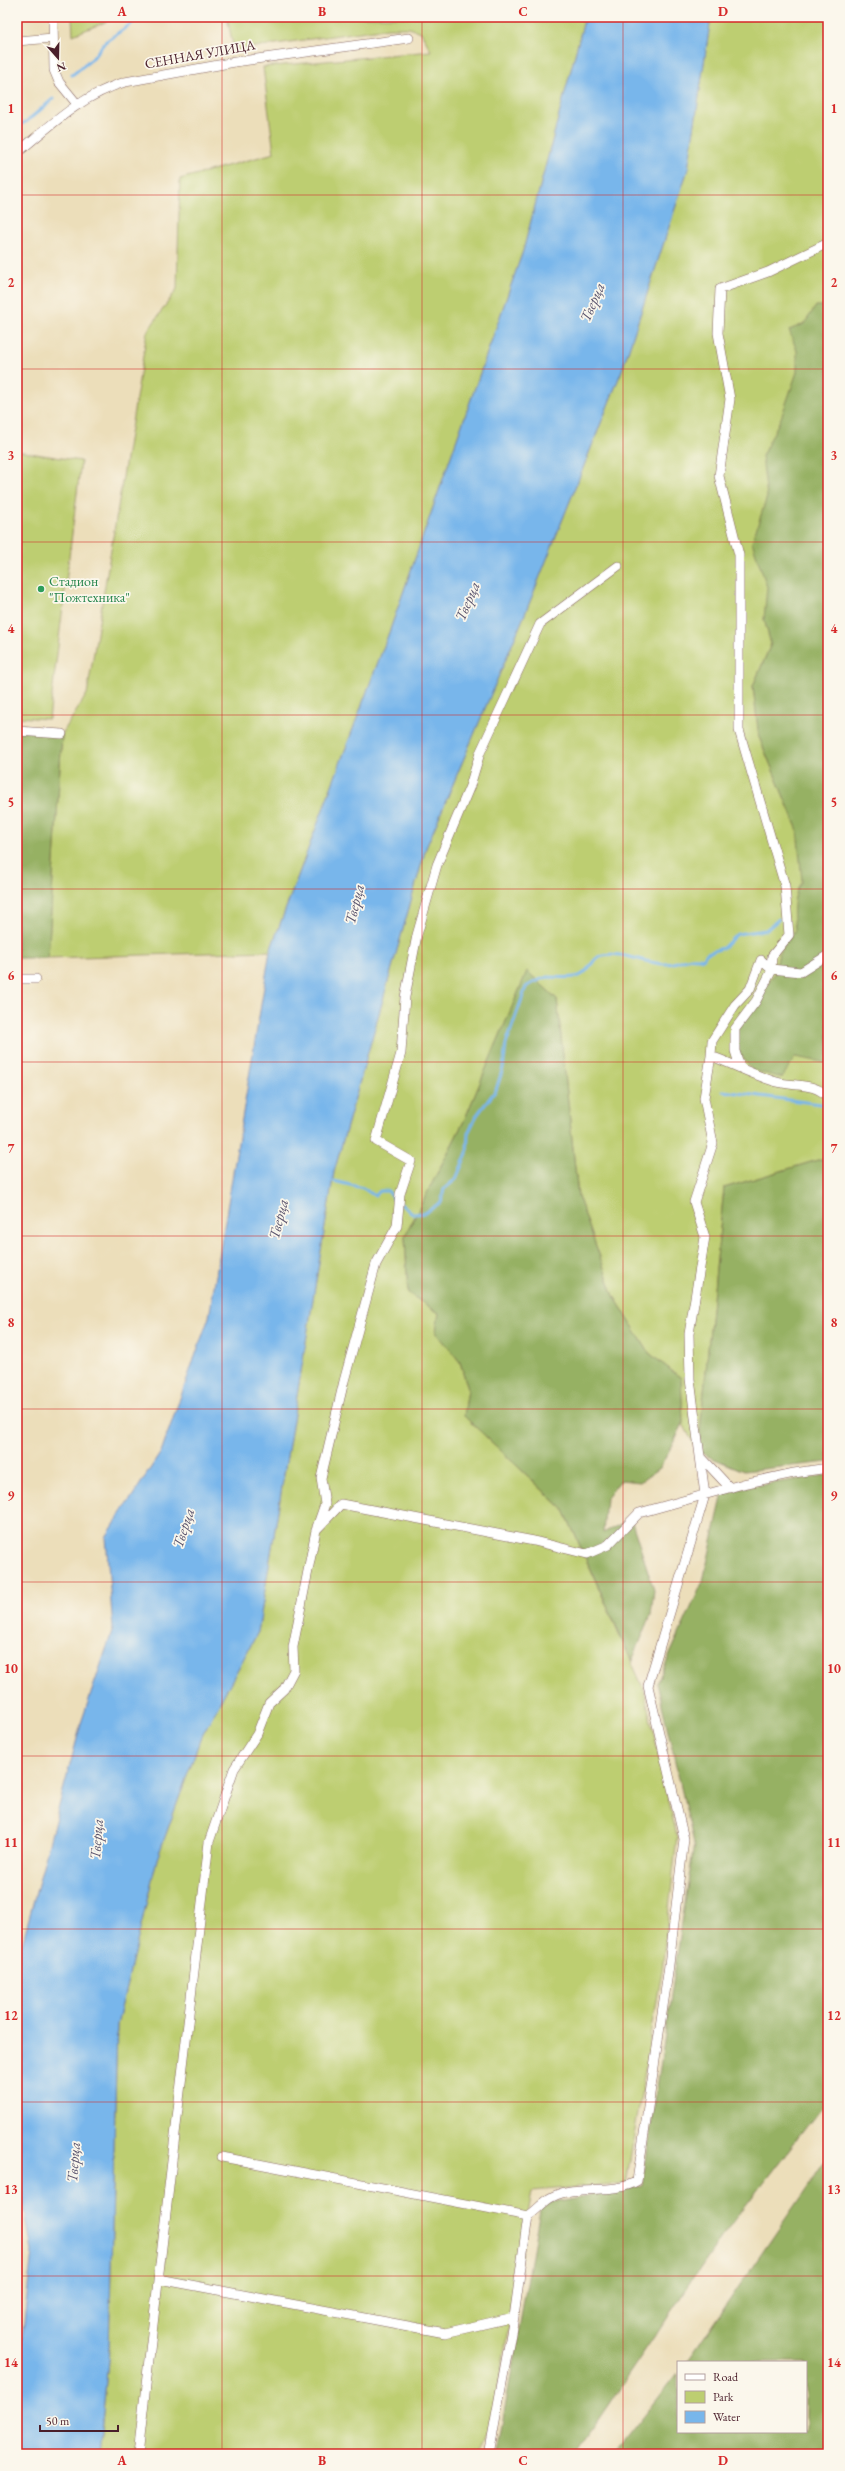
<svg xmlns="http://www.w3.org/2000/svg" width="845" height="2471" font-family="'EB Garamond',serif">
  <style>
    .green { fill: #bdce71; stroke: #84764e }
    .forest { fill: #96b163; stroke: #706847 }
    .water { fill: #78b6eb; stroke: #616a8b }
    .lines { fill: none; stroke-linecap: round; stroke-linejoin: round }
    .stream { stroke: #78b6eb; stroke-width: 3 }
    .street-casing { stroke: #83625d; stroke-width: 10 }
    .street { stroke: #fff; stroke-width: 9 }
    .grid { fill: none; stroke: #d62828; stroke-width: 1; stroke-opacity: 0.55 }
    .leisure-dot { fill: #2e9e5b; stroke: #fbf7ec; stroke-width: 1.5 }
    .labels { text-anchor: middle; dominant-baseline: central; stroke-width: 3.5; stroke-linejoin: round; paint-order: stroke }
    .street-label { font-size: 14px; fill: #4a1f2b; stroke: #fbf7ec }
    .leisure-label { font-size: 14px; fill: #27864d; stroke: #fbf7ec; text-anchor: start }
    .water-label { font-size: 15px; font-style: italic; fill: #5a546e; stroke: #fbf7ec }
    .neatline { fill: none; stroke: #d62828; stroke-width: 1.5 }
    .grid-label { font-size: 13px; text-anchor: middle; font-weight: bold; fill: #d62828 }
  </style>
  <rect width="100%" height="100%" fill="#fbf7ec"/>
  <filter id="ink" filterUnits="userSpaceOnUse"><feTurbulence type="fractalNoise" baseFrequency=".025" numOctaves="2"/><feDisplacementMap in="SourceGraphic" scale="8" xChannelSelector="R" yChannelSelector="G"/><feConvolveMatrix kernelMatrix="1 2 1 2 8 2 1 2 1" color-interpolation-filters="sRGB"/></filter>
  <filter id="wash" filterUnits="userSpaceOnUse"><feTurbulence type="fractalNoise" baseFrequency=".012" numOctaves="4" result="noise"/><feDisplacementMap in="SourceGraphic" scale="16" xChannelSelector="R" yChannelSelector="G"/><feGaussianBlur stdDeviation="0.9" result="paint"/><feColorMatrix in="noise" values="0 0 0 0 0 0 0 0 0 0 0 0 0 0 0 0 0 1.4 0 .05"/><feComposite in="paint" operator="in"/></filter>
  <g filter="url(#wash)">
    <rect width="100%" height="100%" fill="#ecdeba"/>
    <path class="green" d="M72,17H118L73,35Z
      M227,17H585L523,251L390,630L270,951L48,958L62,734L87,694L147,332L177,289L180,179L274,153L263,67L431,51L421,32L409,28H388L234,50Z
      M711,17H828V511L764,619L771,644L753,686L759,737L797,828L828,889V1157L724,1188L698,1452L683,1424L681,1378L649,1353L614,1296L578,1196L557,999L527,972L464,1121L405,1236L408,1293L439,1313L436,1332L460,1362L468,1389L464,1416L564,1510L644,1690L677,1837L662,1971L626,2183L532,2191L492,2423L479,2454H99L109,2350L117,2025L157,1859L201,1737L258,1632L334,1172L426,848L527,609L622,370L688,169Z
      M17,451L81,461L49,719L17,717Z"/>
    <path class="forest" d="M816,306H828V1063L795,1057L782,1078L752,1070L738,1051L737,1030L775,973L779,953L795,930C793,914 792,894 802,881L797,828L759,737L753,686L771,644L764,619L767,587L752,542L767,497L762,456L781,418L797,372V351L789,330L804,324Z
      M17,731L62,734L48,958H17Z
      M527,971L557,999L578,1196L614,1296L649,1353L681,1378L683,1424L660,1468L640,1482L621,1480L606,1498L603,1533L631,1519L654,1590L651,1615L632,1661L564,1510L464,1416L468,1389L460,1362L436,1332L439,1313L408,1293L405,1236L464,1121Z
      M828,1157V1462L744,1471L698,1452L724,1188Z
      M828,1475V2099L722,2236L575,2454H497L541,2204L642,2186L694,1844L657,1683L703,1581L723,1493L746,1487Z
      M828,2157V2454H614L678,2373V2432H806V2362H687Z"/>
    <path class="water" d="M585,17H711L688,169L622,370L527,609L426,848L334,1172L258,1632L201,1737L157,1859L117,2025L109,2350L99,2454H17V2383L32,2252L17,2164V1963L82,1720L113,1629L106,1537L161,1452L209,1317L270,951L390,630L523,251Z"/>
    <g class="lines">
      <path class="stream" d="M72,75L92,59L105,42L141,17
        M17,126L26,122L53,99
        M723,1091L828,1105
        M329,1180L363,1188L375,1196L380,1191H388L393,1198L413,1214L425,1213L441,1202L444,1189L456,1179L467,1153L468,1133L477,1115L496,1090L503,1068L506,1044L526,987C533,983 541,978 548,977C558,977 568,979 579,976C589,973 592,957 603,955C620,951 645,963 663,964C678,965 688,954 703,959L707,953L723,948L737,934L766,930L779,919"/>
    </g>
  </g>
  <g filter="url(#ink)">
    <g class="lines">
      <defs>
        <path id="street" d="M53,17L54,70L59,82L77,104
          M17,41L53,38
          M17,153C51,125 82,95 125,82L235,62L409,38
          M828,243L768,272L720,289L718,333L730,399L719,476L739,555V730L785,886L789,935L772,956L771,969L801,972L828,955
          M17,731L62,734
          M17,979H36
          M740,1067L735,1051V1029L756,1001L771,972V969L761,960L750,989L735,1005L712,1041L711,1056C733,1064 755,1076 777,1082C794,1087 817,1082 828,1098
          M702,1458L730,1488
          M317,1527L325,1504L321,1478L344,1381L376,1264L397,1226L400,1194L411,1161L376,1141L401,1053L405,997L417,935L437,865L470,786L480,753L540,624L618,566
          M222,2157L528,2216C536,2211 544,2201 552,2197C578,2183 612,2196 637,2181L668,1973L684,1839L648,1686L705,1495L690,1379L689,1334L705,1237L694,1202L713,1143L704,1098L711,1056
          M159,2279L445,2333L514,2317
          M138,2454L209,1842L234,1769L257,1734L269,1703L284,1689L294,1670L293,1647L316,1530L341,1504L534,1541L587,1554L608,1545L639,1513L743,1484L794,1473L828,1468
          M489,2454L514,2317L528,2216"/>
      </defs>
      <use href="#street" class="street-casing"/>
      <use href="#street" class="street"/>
    </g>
  </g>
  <path class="grid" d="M222,17V2454M422,17V2454M623,17V2454M17,195H828M17,369H828M17,542H828M17,715H828M17,889H828M17,1062H828M17,1236H828M17,1409H828M17,1582H828M17,1756H828M17,1929H828M17,2102H828M17,2276H828"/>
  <circle class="leisure-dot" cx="41" cy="589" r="4"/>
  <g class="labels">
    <g class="street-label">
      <text transform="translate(200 54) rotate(-10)">СЕННАЯ УЛИЦА</text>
    </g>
    <g class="leisure-label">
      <text x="49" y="581">Стадион<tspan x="49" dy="16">"Пожтехника"</tspan></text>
    </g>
    <g class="water-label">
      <text transform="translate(592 302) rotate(-67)">Тверца</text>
      <text transform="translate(467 601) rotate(-67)">Тверца</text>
      <text transform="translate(354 904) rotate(-76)">Тверца</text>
      <text transform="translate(278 1219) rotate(-76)">Тверца</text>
      <text transform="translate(183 1528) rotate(-72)">Тверца</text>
      <text transform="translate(96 1839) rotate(-86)">Тверца</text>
      <text transform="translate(73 2162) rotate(-86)">Тверца</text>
    </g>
  </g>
  <rect width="845" height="2471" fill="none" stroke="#fbf7ec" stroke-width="44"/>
  <rect x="677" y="2361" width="130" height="72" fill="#fbf7ec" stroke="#b4a19f"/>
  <rect x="685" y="2374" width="20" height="6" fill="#ffffff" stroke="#b4a19f"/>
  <text x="713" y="2381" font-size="12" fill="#4a1f2b">Road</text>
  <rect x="685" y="2391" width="20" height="12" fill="#bdce71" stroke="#b4a19f"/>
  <text x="713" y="2401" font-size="12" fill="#4a1f2b">Park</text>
  <rect x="685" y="2411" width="20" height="12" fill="#78b6eb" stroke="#b4a19f"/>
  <text x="713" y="2421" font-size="12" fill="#4a1f2b">Water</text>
  <g transform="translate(58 58) rotate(160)" stroke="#fbf7ec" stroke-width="3" paint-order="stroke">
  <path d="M0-3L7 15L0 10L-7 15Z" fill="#4a1f2b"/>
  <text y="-6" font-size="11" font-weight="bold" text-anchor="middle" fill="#4a1f2b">N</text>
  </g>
  <path d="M40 2425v6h78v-6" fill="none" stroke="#4a1f2b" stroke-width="2"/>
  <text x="46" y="2425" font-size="12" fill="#4a1f2b" stroke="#fbf7ec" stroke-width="3" paint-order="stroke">50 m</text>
  <rect x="22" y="22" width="801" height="2427" class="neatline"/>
  <g class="grid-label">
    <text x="122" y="16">A</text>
    <text x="322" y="16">B</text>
    <text x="523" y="16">C</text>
    <text x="723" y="16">D</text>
    <text x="11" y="113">1</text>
    <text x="834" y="113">1</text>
    <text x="11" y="287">2</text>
    <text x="834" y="287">2</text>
    <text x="11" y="460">3</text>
    <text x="834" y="460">3</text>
    <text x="11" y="633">4</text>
    <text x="834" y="633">4</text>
    <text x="11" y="807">5</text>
    <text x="834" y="807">5</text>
    <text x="11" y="980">6</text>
    <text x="834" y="980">6</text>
    <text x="11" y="1153">7</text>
    <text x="834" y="1153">7</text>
    <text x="11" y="1327">8</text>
    <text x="834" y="1327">8</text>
    <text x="11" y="1500">9</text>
    <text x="834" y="1500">9</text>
    <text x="11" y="1673">10</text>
    <text x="834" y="1673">10</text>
    <text x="11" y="1847">11</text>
    <text x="834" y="1847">11</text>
    <text x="11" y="2020">12</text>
    <text x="834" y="2020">12</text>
    <text x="11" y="2194">13</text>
    <text x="834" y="2194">13</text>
    <text x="11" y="2367">14</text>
    <text x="834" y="2367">14</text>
    <text x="122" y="2465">A</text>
    <text x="322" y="2465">B</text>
    <text x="523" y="2465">C</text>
    <text x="723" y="2465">D</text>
  </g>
</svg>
